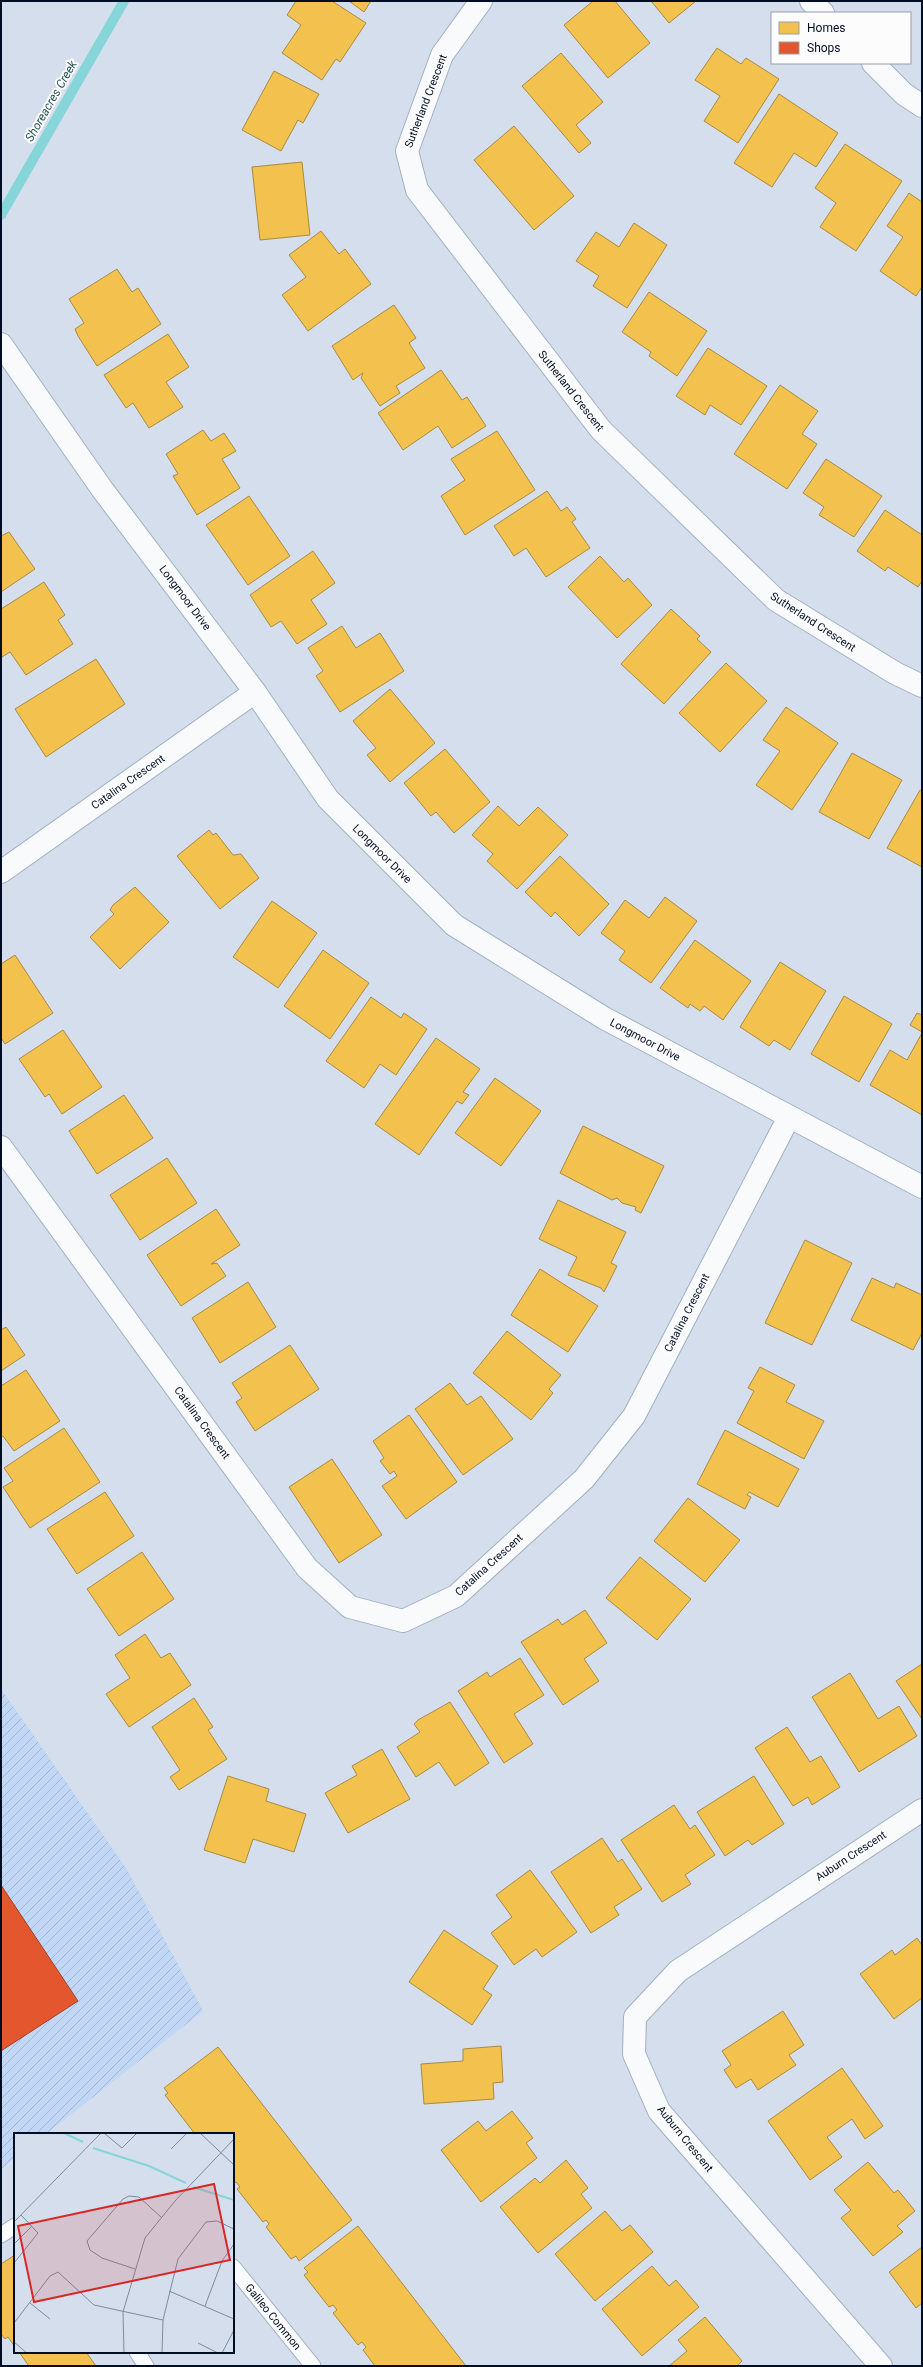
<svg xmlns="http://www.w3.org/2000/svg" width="923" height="2367" font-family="Roboto,sans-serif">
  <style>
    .industrial { fill: url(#industrial-furrows) }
    .homes { fill: #f2c14e; stroke: #a98b41 }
    .shops { fill: #e4572e; stroke: #a0412b }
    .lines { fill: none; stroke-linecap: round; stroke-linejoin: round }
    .stream { stroke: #86d5d8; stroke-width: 10 }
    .lane-casing { stroke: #a2b0c2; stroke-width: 17 }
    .street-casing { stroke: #a2b0c2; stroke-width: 24 }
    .secondary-casing { stroke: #a2b0c2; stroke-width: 24 }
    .lane { stroke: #f9fafc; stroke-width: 15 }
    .street { stroke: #f9fafc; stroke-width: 22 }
    .secondary { stroke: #f9fafc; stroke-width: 22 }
    .labels { text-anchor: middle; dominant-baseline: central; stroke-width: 4; stroke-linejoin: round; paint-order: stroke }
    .street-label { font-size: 11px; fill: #000e24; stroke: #fcfcfc }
    .water-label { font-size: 12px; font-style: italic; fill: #285857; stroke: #fcfcfc }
    .inset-river { fill: none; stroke: #86d5d8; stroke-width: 2 }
    .inset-road { fill: none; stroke: #7f8b9c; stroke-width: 1 }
    .view { fill: #d62828; fill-opacity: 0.15; stroke: #d62828; stroke-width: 2 }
    .inset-edge { fill: none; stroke: #000e24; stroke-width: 2 }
  </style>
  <defs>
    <pattern id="industrial-furrows" width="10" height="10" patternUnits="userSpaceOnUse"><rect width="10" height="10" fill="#c0d7f5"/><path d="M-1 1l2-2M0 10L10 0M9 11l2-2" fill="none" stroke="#a3b7d2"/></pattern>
  </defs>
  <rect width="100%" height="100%" fill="#d4deec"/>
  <path class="industrial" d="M1,1689L126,1868L203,2011L46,2134H15V2158L1,2169Z"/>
  <path class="homes" d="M296,1H332L366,23L340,62L336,59L322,80L282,53L301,25L287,15Z
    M349,1H371L364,12Z
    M593,1H615L650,43L608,78L564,25Z
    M651,1H696L669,23Z
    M717,48L741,64L746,58L779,79L738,143L704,121L720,96L695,80Z
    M561,53L603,102L576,125L591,143L579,153L522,86Z
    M274,71L319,94L303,123L298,120L281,151L242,130Z
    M779,94L838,133L816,167L794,153L772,187L734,163Z
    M514,126L574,196L534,230L474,160Z
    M845,144L902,181L856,251L820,227L836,203L815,188Z
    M302,162L310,235L260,240L252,167Z
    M909,193L922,202V287L916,296L880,271L903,237L887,226Z
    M634,223L667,245L627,308L593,286L599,276L576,261L596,232L619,247Z
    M321,231L339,254L345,249L371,284L308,331L282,295L306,277L289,255Z
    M117,269L132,292L138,288L161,324L97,366L78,336L75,329L84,323L69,299Z
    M649,292L707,331L677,376L649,356L651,352L622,332Z
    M394,305L416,338L409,343L425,368L396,386L400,393L380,406L361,378L363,373L353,380L332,346Z
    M168,334L189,367L166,382L183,407L149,428L133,403L126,408L104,375Z
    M708,348L767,386L741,425L710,405L705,415L676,396Z
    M441,370L462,400L467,397L486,426L452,448L438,426L403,450L378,413Z
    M780,385L818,411L802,434L817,444L787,489L734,454Z
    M203,430L211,441L224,433L236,451L222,459L240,488L197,515L173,476L178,474L166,454Z
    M497,431L535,490L465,535L441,496L465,480L451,459Z
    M826,459L882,496L854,537L819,515L824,507L803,493Z
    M547,491L561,511L567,507L576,519L572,522L590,548L546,577L526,548L514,556L494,526Z
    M249,496L290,556L248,585L206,525Z
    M885,510L922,535V581L918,587L888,567L885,571L857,551Z
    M9,532L35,569L1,592V536Z
    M313,551L335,583L311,600L327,624L297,644L281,621L271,627L250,595Z
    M600,556L624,582L628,578L652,605L617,638L568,587Z
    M44,582L65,615L58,620L73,644L26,675L10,652L2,657L1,655V609Z
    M671,609L700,636L697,639L711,652L664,704L621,664Z
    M342,626L356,648L380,633L404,671L340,712L316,676L323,671L308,648Z
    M96,659L125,704L46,757L15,709Z
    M726,663L767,701L720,752L679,713Z
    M390,689L435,743L390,782L367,755L376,748L353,721Z
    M786,707L838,743L792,810L756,785L780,751L763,740Z
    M445,749L490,802L454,833L436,812L431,816L404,783Z
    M852,753L902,780L869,839L819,812Z
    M920,790L922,791V867L887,848Z
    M498,806L519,826L538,807L568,835L517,889L487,861L493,854L472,835Z
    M209,830L213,835L216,833L233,855L241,854L259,878L220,909L177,856Z
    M560,856L609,904L579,936L555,912L551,917L525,892Z
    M135,887L169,922L120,969L90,937L114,914L110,910L113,905Z
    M665,897L697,921L651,983L619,960L625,951L601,933L625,900L649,918Z
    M272,901L317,933L278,988L233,957Z
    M695,940L751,981L723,1020L704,1006L700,1011L690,1004L688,1008L660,988Z
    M323,950L369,983L330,1039L284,1006Z
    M15,955L53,1013L5,1044L1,1038V964Z
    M780,962L826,991L790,1050L774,1040L769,1046L740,1027Z
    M844,996L892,1024L859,1082L811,1054Z
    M371,997L401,1018L404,1013L427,1029L396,1075L380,1064L364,1088L326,1061Z
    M917,1013L922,1015V1032L910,1025Z
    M63,1030L102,1087L62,1114L49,1094L45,1097L19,1059Z
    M922,1033V1115L870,1085L890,1050L907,1060Z
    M436,1038L480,1069L463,1092L469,1095L462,1104L457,1101L419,1155L375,1124Z
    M495,1078L541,1111L501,1166L455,1133Z
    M124,1095L153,1138L97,1174L69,1131Z
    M583,1126L664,1166L641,1213L635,1210L636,1207L622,1203L617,1198L612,1200L560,1173Z
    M167,1158L197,1203L140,1240L110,1195Z
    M558,1200L626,1232L611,1263L617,1266L604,1292L601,1288L568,1275L577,1257L539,1239Z
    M216,1209L240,1245L211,1264L217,1263L226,1276L181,1306L147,1255Z
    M805,1240L852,1263L812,1345L765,1323Z
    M540,1269L598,1306L568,1352L511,1315Z
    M872,1278L894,1288L896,1283L922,1295V1333L913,1350L851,1320Z
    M248,1282L276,1327L220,1363L192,1318Z
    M6,1327L25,1355L1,1371V1330Z
    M507,1331L561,1375L549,1389L553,1393L531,1420L473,1373Z
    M290,1345L319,1389L255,1431L236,1402L242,1398L232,1383Z
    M760,1367L795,1385L786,1402L824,1421L804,1459L737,1423L754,1391L748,1388Z
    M26,1370L60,1421L14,1451L3,1436L1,1437V1386Z
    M450,1383L467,1405L481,1396L513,1439L463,1475L415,1409Z
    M409,1415L457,1482L406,1519L382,1486L397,1476L394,1471L390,1474L380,1461L384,1458L373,1441Z
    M64,1428L100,1482L30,1528L3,1487L13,1481L4,1468Z
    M725,1430L799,1469L778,1507L749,1492L747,1495L751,1497L745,1509L697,1484Z
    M332,1459L382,1535L339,1563L289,1487Z
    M105,1492L134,1536L77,1574L47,1529Z
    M688,1498L740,1540L705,1582L654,1541Z
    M142,1552L174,1599L119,1636L87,1589Z
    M640,1557L691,1599L657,1640L606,1598Z
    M585,1610L607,1643L584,1659L599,1681L563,1705L521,1642L558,1619L562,1625Z
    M145,1634L161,1658L170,1653L191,1685L129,1727L106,1694L130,1678L115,1655Z
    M520,1658L544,1695L514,1714L533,1744L504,1763L458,1691L487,1672L490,1677Z
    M922,1664V1719L896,1681Z
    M850,1673L878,1719L899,1706L917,1736L859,1772L812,1697Z
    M194,1698L213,1727L208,1730L227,1759L179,1790L170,1777L180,1770L152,1727Z
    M450,1702L489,1763L455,1786L439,1762L416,1777L397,1747L420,1732L414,1724L418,1720Z
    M787,1727L810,1762L821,1756L840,1787L812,1805L808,1797L793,1806L755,1748Z
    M382,1749L410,1799L348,1833L325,1793L357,1775L352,1766Z
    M228,1776L269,1789L266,1801L306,1814L294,1852L253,1839L245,1863L204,1850Z
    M754,1776L784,1824L752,1845L748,1840L725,1856L697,1812Z
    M674,1805L690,1829L695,1825L715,1855L685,1875L691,1884L662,1902L621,1840Z
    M602,1838L618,1862L622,1859L642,1889L614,1907L619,1915L591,1933L551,1872Z
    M530,1870L577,1932L542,1957L536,1949L514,1965L491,1933L512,1917L496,1895Z
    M444,1930L498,1966L483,1989L492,1995L472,2025L409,1982Z
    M917,1938L922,1945V1998L894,2019L860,1974L892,1950L895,1955Z
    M783,2011L804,2045L789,2055L796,2065L758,2090L751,2079L736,2088L724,2070L731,2065L722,2051Z
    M501,2046L503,2082L493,2083L494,2099L424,2104L421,2064L463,2061V2049Z
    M218,2047L352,2220L299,2261L296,2256L291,2259L266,2227L269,2224L266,2220L263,2222L237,2189L240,2187L236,2182L233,2183V2134H195L165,2095L168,2093L164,2088Z
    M842,2068L883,2126L865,2139L852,2119L827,2137L842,2157L810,2180L768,2121Z
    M512,2111L533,2138L526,2143L537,2158L481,2202L441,2150L478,2121L486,2131Z
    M566,2160L588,2188L581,2194L592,2208L538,2253L500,2207L535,2178L540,2183Z
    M868,2162L894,2193L898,2190L915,2211L897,2226L903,2232L873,2256L841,2218L851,2210L834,2190Z
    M605,2211L622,2231L630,2225L653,2252L595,2301L555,2254Z
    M358,2226L466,2366H375L363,2350L366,2347L362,2342L358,2345L333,2313L337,2310L333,2305L329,2307L304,2275L308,2272L304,2268Z
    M922,2247V2303L916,2308L889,2272Z
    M15,2255V2347L8,2337L5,2339L1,2334V2264Z
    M652,2266L669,2286L676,2280L699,2307L642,2356L602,2309Z
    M705,2317L742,2361L737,2366H669L687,2351L678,2340Z
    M19,2352H86L96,2366H29Z"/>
  <path class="shops" d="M1,1885L78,2001L1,2051Z"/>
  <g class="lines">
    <path class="stream" d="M1,215L124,1"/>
    <defs>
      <path id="lane" d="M1,2235L15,2226
        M233,2267L313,2366
        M137,2352L146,2366"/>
      <path id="street" d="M481,1L442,55L407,151L417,190L601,430L776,600L895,673L922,686
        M811,1L823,13
        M873,63L904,94L922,106
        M1,872L255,692
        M1,1147L307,1568L350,1607L403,1621L456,1596L584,1479L634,1416L789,1117
        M881,2366L659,2111L634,2054L635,2017L678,1971L922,1810"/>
      <path id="secondary" d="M1,344L102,489L255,692L328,799L454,925L604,1018L922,1187"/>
    </defs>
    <use href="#lane" class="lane-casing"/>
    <use href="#street" class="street-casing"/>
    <use href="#secondary" class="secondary-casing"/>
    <use href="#lane" class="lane"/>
    <use href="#street" class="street"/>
    <use href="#secondary" class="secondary"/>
  </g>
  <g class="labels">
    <g class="street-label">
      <text transform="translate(426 101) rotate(-69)">Sutherland Crescent</text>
      <text transform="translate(571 391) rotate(52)">Sutherland Crescent</text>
      <text transform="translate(185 598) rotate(53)">Longmoor Drive</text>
      <text transform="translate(813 622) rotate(33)">Sutherland Crescent</text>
      <text transform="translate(128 782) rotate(-35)">Catalina Crescent</text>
      <text transform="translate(382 854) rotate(45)">Longmoor Drive</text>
      <text transform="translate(645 1040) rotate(28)">Longmoor Drive</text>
      <text transform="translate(687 1313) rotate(-63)">Catalina Crescent</text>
      <text transform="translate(202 1423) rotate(54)">Catalina Crescent</text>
      <text transform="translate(489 1565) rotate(-42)">Catalina Crescent</text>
      <text transform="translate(851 1856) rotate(-33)">Auburn Crescent</text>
      <text transform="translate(685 2139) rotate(51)">Auburn Crescent</text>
      <text transform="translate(273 2317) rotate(51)">Galileo Common</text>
    </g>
    <g class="water-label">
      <text transform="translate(51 101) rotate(-60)">Shoreacres Creek</text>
    </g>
  </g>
  <g transform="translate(14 2133)">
    <rect width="220" height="220" fill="#d4deec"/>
    <path class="inset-river" d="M50,0L69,9M79,15L135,33L172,50M179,54L220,67"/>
    <path class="inset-road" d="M90,0L108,15L123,0M186,0L220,32M157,16L173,0M0,89L87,0M0,111L18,93M0,130L24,100L7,82M121,136L88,125L76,117L73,108L109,66L115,63L125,64L147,84M155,158L220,186M16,170L36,186M191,173L208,128L220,111M0,190L36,143L44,139L80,172L149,187M0,209L13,220M184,210L204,220M110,220L109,179L131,105L161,68L220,6M148,220L149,187L164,126L192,89L203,88L220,96M208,220L220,197"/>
    <path class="view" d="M200,51L216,127L20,169L4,93Z"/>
    <rect width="220" height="220" class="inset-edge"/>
  </g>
  <rect width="923" height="2367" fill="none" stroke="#000e24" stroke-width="4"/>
  <rect x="771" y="12" width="140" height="52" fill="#fcfcfc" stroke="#979da6"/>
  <rect x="779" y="22" width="20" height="12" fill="#f2c14e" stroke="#979da6"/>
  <text x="807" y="32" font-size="12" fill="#000e24">Homes</text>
  <rect x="779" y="42" width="20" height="12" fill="#e4572e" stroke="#979da6"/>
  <text x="807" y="52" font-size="12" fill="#000e24">Shops</text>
</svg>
